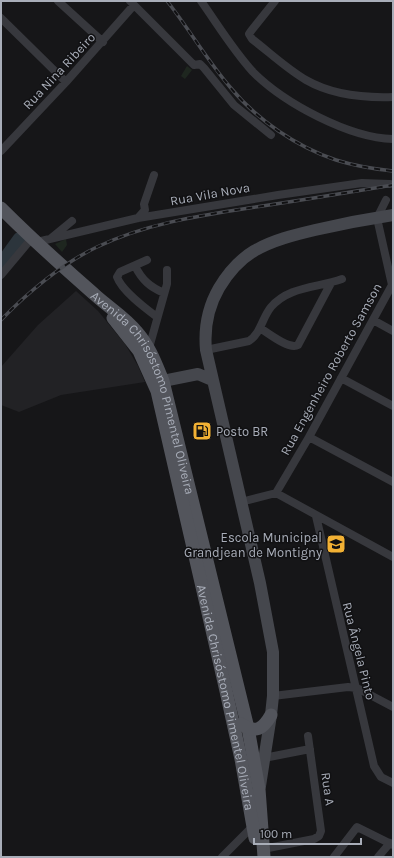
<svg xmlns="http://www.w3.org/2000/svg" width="394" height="858" font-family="Karla,sans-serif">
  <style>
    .built { fill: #222225 }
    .green { fill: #1e261f }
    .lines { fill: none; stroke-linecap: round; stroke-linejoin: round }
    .river { stroke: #2c353c; stroke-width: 13 }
    .street { stroke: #37383d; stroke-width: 8 }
    .secondary { stroke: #45474d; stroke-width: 12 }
    .primary { stroke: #53555c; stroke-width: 13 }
    .rail-casing { stroke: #4a4c52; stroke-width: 3.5 }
    .rail { stroke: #111113; stroke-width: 2; stroke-dasharray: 6; stroke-linecap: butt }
    .labels { text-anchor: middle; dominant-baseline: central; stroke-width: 3; stroke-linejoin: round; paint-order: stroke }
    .street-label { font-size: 13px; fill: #a8adb8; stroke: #111113 }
    .poi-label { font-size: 13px; fill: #a8adb8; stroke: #111113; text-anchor: start }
  </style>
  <rect width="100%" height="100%" fill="#161618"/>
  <path class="built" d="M76,291L98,311L125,344L138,366L145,382L61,395L19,412L1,405V367L38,325Z"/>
  <path class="green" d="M187,66L192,70L185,79L181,76Z
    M66,239L67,245L62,252L55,244Z"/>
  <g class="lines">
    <path class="river" d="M1,264L19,239"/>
    <path class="street" d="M58,1L103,42
      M130,1L194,65L200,64L204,68L234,105L271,135
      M201,1C218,25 233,50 253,72C284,103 349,138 393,139
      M275,1L251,31L249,34L252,39C269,52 287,69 306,80C332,95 364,98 393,97
      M1,18L66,82
      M1,151L66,82L134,5
      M138,218L145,210L144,204L154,175
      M50,239L72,221
      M37,242L138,218L278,195L362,183L390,184
      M147,260L120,272L117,277C122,291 145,308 157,317
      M135,266C142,280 150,287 164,293
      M1,275L32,238
      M373,320L393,331
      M260,328C268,333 289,350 298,345L331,283
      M149,348L167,284V270
      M206,350L249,341C261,333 262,318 271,307C289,286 317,288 342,279
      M341,378L393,406
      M309,437L393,482
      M276,493L393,557
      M241,502L276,493L309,437L392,285L377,218L386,200
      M316,516L374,766L381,777L393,783
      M273,696L348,687L357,688L393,707
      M264,758L310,749
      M263,849L314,839L319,836L321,831L308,736
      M222,857L253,826
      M334,857L357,827L393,845
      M378,857L390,843"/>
    <path class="secondary" d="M158,389L163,381L198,374L212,380
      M260,786L271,715L273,696V652L260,583L206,350C204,328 208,307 219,288C228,273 239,260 254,251C273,240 294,235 315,230C341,224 367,219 393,215"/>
    <g class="primary">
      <path id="s1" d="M1,208C31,238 62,266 94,294C108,307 125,317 137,332C150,347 156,364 163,381L248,728L259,789L264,857"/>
      <path id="s2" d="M113,318L139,351L157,391L226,691L241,759L255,838"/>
      <path d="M241,724C256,734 263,729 271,715"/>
    </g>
    <defs>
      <path id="rail" d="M167,1C189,29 207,60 230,87C257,120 297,147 336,160C355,166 374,169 393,171
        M1,320C27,293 63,263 97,247C145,224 197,216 249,208C297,201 345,193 393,185"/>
    </defs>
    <use href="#rail" class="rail-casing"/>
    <use href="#rail" class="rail"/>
  </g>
  <defs>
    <symbol id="fuel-square" viewBox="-11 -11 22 22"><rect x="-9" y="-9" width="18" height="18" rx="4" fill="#f2b134" stroke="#111113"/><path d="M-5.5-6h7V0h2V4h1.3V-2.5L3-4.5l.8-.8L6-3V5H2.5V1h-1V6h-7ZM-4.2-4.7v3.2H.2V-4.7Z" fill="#111"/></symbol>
    <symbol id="school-square" viewBox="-11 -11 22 22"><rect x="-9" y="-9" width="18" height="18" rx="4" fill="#f2b134" stroke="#111113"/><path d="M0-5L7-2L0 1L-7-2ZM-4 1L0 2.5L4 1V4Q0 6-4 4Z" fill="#111"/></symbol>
  </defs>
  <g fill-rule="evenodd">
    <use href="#fuel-square" x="191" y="420" width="22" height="22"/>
    <use href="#school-square" x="325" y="533" width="22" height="22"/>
  </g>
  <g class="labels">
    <g class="street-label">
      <text transform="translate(59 71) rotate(-47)">Rua Nina Ribeiro</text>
      <text transform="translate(210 194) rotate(-10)">Rua Vila Nova</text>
      <text transform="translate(331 369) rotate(-61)">Rua Engenheiro Roberto Samson</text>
      <text stroke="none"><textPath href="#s1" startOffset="241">Avenida Chrisóstomo Pimentel Oliveira</textPath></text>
      <text transform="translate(359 651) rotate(76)">Rua Ângela Pinto</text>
      <text stroke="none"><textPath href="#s2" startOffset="400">Avenida Chrisóstomo Pimentel Oliveira</textPath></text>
      <text transform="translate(328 789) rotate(82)">Rua A</text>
    </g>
    <g class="poi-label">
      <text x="216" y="431">Posto BR</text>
      <text x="322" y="537" text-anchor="end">Escola Municipal<tspan x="322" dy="15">Grandjean de Montigny</tspan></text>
    </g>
  </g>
  <rect width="394" height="858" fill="none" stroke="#a8adb8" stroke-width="4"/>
  <path d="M254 838v6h107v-6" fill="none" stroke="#a8adb8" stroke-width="2"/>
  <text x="260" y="838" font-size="12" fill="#a8adb8" stroke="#111113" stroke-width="3" paint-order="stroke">100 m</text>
</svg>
